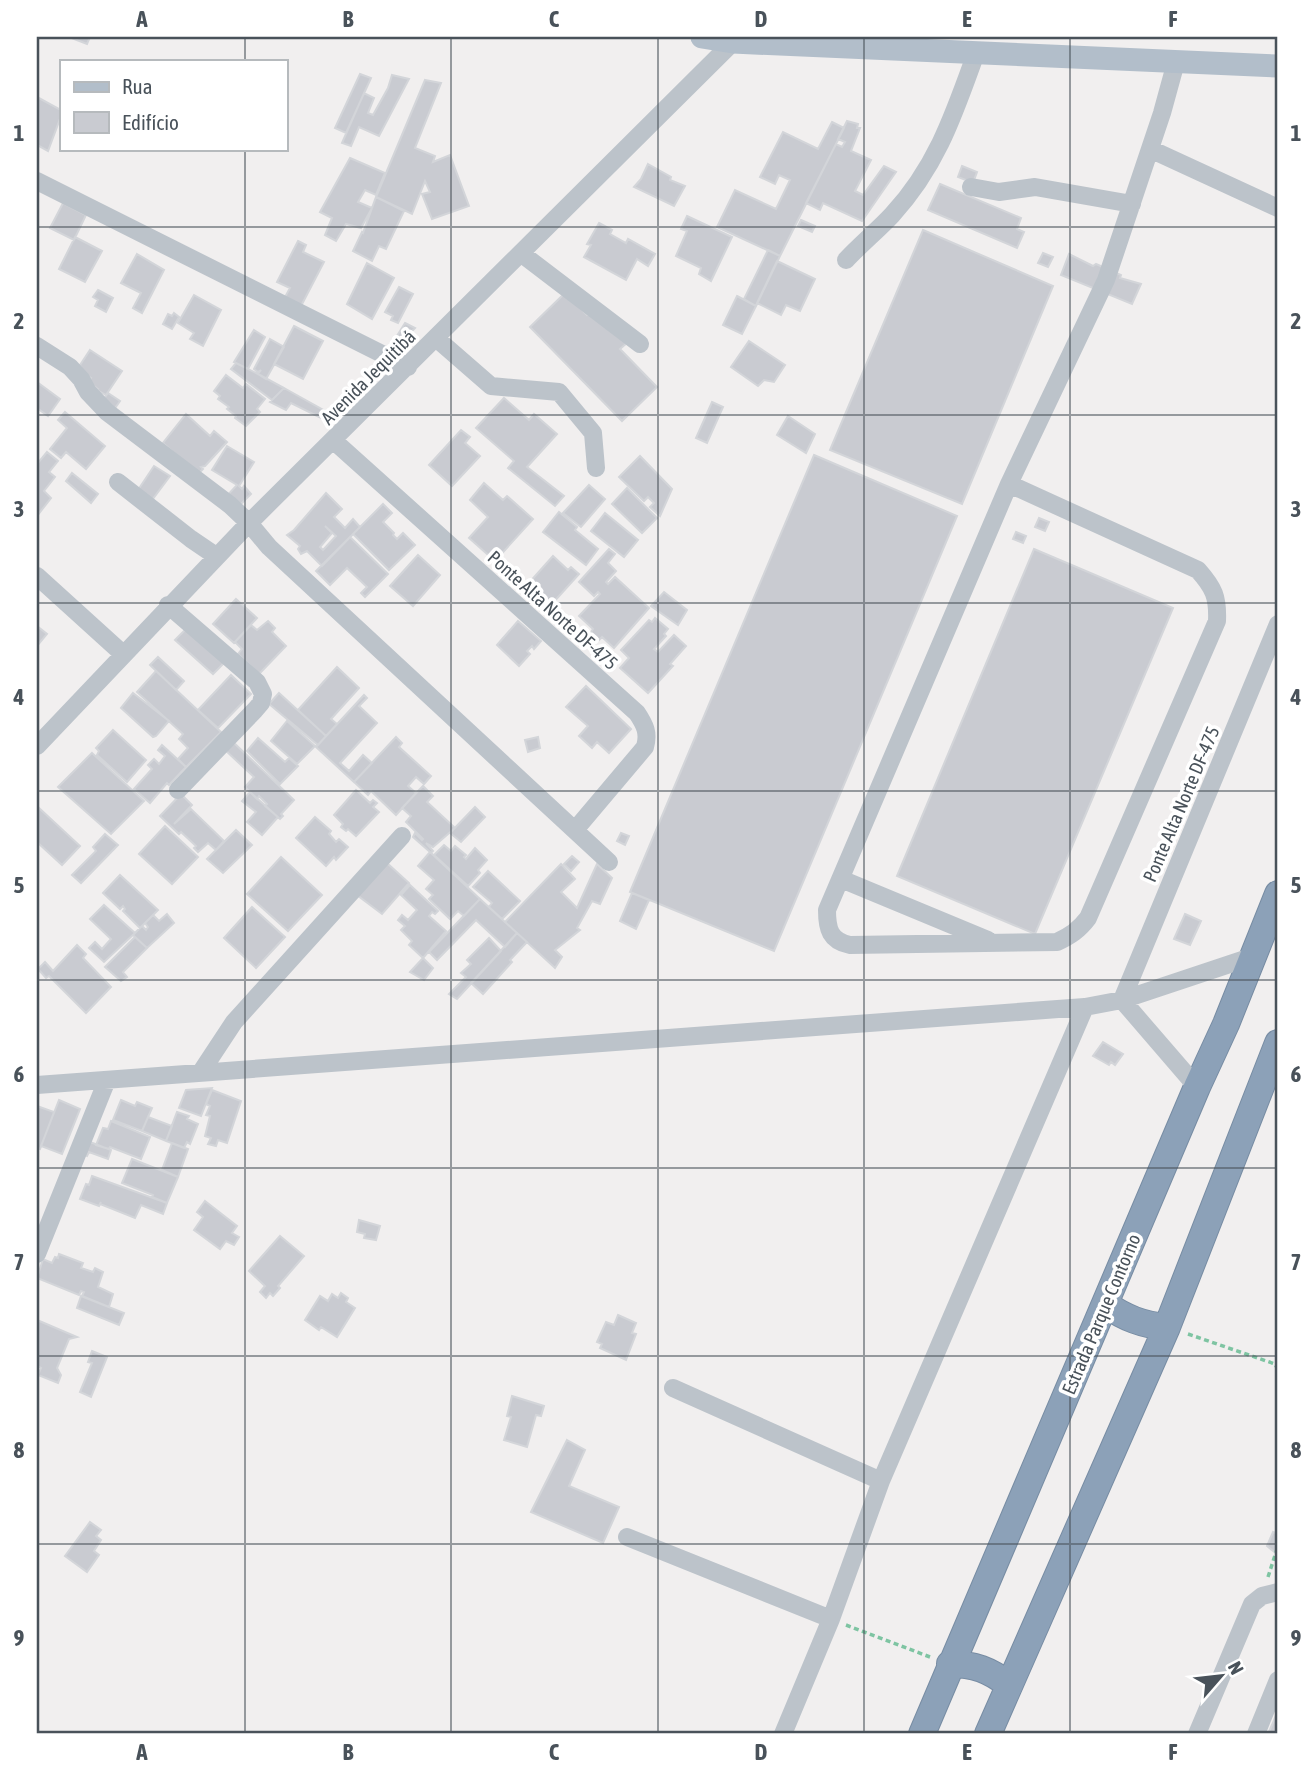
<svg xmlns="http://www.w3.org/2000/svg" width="1315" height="1771" font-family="'Asap Condensed',sans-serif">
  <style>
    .building { fill: #c9cbd1; stroke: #d3d5d9; stroke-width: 2; fill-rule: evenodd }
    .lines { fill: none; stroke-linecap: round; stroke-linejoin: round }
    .highway-casing { stroke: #778ca3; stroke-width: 28 }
    .path { stroke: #7ec4a2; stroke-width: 3.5; stroke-dasharray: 5 3.5; stroke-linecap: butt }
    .minor { stroke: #bcc3ca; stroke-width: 18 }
    .major { stroke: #b2beca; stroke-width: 23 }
    .highway { stroke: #8ca1b8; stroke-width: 26 }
    .grid { fill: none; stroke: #49525a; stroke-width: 2; stroke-opacity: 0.55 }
    .labels { text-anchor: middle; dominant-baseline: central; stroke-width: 7; stroke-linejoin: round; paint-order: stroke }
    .street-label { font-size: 19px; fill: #49525a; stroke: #fff }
    .neatline { fill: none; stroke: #49525a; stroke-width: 2.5 }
    .grid-label { font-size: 23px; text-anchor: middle; font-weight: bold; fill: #49525a }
  </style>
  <rect width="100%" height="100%" fill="#f1efef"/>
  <path class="building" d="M69,37H90L87,44Z
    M360,74L371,78L346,133L335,128Z
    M392,75L409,79L379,136L359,127L351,146L342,143L364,93L374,98L368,113L373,115L388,88Z
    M425,80L441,83L415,148L435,156L433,162L450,155L469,206L432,219L422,194L430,192L425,181L412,214L376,197Z
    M37,97L61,110V116L48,151L37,145Z
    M847,121L858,124L857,128H860L851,151L871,160L855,191L863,195L884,166L896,172L862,221L823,203L820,210L806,203L836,144L842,147L845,142L838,139Z
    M832,122L844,128L780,256L717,227L735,190L776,209L790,180L779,175L775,184L760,177L783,132L818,149Z
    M350,158L385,173L376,195L365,190L358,202L372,208L361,228L346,224L336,241L325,235L332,218L320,212Z
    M648,164L671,177L670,180L685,186L674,206L634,187L641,179Z
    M962,166L977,172L973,183L958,177Z
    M940,184L1021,218L1017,229L1024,232L1017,248L928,210Z
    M376,197L404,211L386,249L379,246L372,261L353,251L362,232L363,233Z
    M63,203L86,215L74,240L50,228Z
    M687,216L732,237L711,281L699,274L701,268L676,256L687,231L681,229Z
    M801,220L815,226L812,232L798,226Z
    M599,223L612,230L610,234L626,243L628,239L655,254L648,266L637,259L626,280L584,257L591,245L587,244Z
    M923,230L1053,286L962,504L830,450Z
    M75,237L102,251L85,282L59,269Z
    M298,241L306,245L303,252L324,262L301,306L285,297L290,288L277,282Z
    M768,250L780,256L756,306L744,299Z
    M1043,253L1053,257L1048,267L1038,263Z
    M137,254L164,270L142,313L133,308L141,293L121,283Z
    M1069,254L1093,266L1096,264L1121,275L1120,278L1141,284L1132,304L1061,275Z
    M777,261L815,279L800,311L786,305L781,315L757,303Z
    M367,263L394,278L372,319L347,304Z
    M399,287L413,294L398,323L391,320L393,316L385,312Z
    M98,290L113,298L106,312L95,306L98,300L93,297Z
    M565,293L587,315L591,313L628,342L620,349L657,387L622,421L530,327Z
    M194,295L221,310L203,346L190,339L194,333L178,323Z
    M737,296L756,306L742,334L723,325Z
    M174,313L179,317L172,329L163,324L168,314L172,316Z
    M405,323L415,328L401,342L395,339Z
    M294,326L323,341L303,379L274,364Z
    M254,330L265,337L248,369L234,362Z
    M270,339L284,347L266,379L258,374L261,370L258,372L254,369Z
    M749,341L785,365L774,382L764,380L758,386L731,367Z
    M90,350L122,371L106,395L97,390L98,389L89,382L91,378L84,374L80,365Z
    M236,363L258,374L284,388L272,400L231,369Z
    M226,375L243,388L246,384L265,399L257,409L260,412L246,426L235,418L236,416L227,409L229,407L218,399L220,396L214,391Z
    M37,382L60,399L48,416L37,408Z
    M284,388L325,411L321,418L291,403L286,410L270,402Z
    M108,393L120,401L115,408L100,404Z
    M504,398L529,420L534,414L557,434L527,467L564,496L555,506L508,468L514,461L476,428Z
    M712,402L723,407L707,443L696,438Z
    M65,412L105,446L86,469L66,452L61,458L50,449L67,428L58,420Z
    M186,414L210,436L214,431L227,442L205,466L201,467L203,469L194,478L186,464L163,443Z
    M788,416L815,434L806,453L777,435Z
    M461,430L470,437L465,443L480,456L452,486L429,465Z
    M227,446L254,462L239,486L242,489L244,486L251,494L236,509L223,500L237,485L212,470Z
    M47,452L58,461L49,472L55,477L44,491L51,498L37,516V464Z
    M814,455L957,516L774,951L630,892Z
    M640,456L672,489L660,516L650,507L654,503L648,497L644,501L619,477Z
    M154,466L170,476L152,500L138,490Z
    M72,473L98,494L91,503L66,481Z
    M484,483L503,500L507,496L533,519L495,561L469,538L488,517L470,500Z
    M589,485L605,499L581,527L563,513Z
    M627,488L657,518L642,533L612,504Z
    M326,493L342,509L334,517L345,528L353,519L360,527L322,566L307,551L301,554L298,549L300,546L287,535L294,530ZM325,526L336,536L323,550L320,547L332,533Z
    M383,504L392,513L383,522L394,533L393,535L397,539L403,533L415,545L389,570L353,534Z
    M559,512L577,527L575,530L598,549L586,565L543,532Z
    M605,513L638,540L624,557L591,531Z
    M1039,518L1049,522L1045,531L1035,527Z
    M1016,532L1026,536L1023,543L1013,539Z
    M350,537L388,574L365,597L361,593L367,587L347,568L330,585L316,571Z
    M609,549L615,554L608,563L616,571L606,582L608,584L615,577L649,608L614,648L602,637L599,640L591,632L593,629L579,616L600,594L598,592L594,596L579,582Z
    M1034,549L1173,608L1035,934L897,876Z
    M418,555L440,575L413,606L390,586Z
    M553,556L568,570L571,567L579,574L551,605L528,584Z
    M664,592L687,610L678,625L651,606Z
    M236,599L257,618L234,643L213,624Z
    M655,618L668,629L664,634L666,636L654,649L658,652L674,635L686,646L670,664L673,666L648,693L620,668L629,658L621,650L649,620L652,622Z
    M268,621L275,628L272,632L286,646L259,674L238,654L242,649L235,642L251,625L257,630Z
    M518,621L541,641L534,649L532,646L527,651L530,654L519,666L497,645Z
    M37,626L47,634L37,646Z
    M187,628L224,663L213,674L175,640Z
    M158,657L184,681L176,690L150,665Z
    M337,667L359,688L331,719L337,724L326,736L298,710Z
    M156,671L221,732L186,767L178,759L188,748L179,739L183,734L137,692Z
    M231,675L251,694L218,728L198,710Z
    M586,686L631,729L609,753L597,742L592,748L579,736L588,726L566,707Z
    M133,693L169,721L156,736L153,737L121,708Z
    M279,693L326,736L318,745L269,704Z
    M364,695L367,698L359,706L377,723L340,763L349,771L363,755L372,763L354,782L316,747Z
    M287,721L315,746L297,764L271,741Z
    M113,730L146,760L127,782L97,755L99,751L96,748Z
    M396,737L402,743L399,747L431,776L424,784L416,777L408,786L416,793L396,815L371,791L368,795L354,782Z
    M538,737L540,748L528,752L525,740Z
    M258,738L285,762L289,758L298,766L280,784L247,751Z
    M233,742L294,800L281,814L283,816L280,819L265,806L267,804L259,796L257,799L245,787L254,777L226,751Z
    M162,745L186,767L169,785L167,783L150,803L134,789L152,769L148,765L154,759L159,764L165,756L158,750Z
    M92,753L144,801L111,834L58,787Z
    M423,786L433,796L427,802L455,828L433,847L426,843L433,851L431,853L413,837L415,833L422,840L423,839L406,822L411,816L402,808Z
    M356,790L370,803L373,800L377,803L373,807L379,812L356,836L348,829L346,831L341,827L343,824L334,815Z
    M250,792L278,817L262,835L247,822L256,812L242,801Z
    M181,794L192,805L174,824L191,809L224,841L216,850L208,843L198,852L194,848L196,846L181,832L179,834L160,816Z
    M475,807L485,817L461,842L450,833Z
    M39,808L80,846L62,865L37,842V810Z
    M315,817L331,831L329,834L336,842L339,839L348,847L336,860L334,857L326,866L296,838Z
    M165,826L198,857L172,884L139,854Z
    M236,830L252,845L223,873L207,859Z
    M621,833L629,836L625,845L617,841Z
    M105,834L118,845L81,883L72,875L96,851L93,847Z
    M444,845L451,851L455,846L466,855L464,857L466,859L475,848L487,860L478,870L480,873L468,886L434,855Z
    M430,852L480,899L464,916L458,911L450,919L429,899L433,895L426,889L434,880L418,866Z
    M572,856L579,862L571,871L564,864Z
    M281,857L322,895L288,931L247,894Z
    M387,863L409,883L382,914L357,895Z
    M561,864L575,879L561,892L577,908L597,864L612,878L600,904L592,901L577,928L580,930L555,950L562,957L555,968L505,922Z
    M488,871L520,901L502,919L489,907L492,903L473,887Z
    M120,875L158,910L140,928L123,911L125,909L123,906L120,909L103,893Z
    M410,885L438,911L435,914L432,912L429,916L446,931L423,958L409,945L412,941L401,930L405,926L398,920L402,915L408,920L417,910L401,895Z
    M632,893L649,900L636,929L620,921Z
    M480,899L517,933L505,947L476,920L437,960L429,952Z
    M104,905L135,933L104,962L89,948L95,942L102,949L111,939L90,919Z
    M252,907L285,937L256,968L224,938Z
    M167,914L174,923L147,948L133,935L142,926L146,930L148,927L145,923L153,915L159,921Z
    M1185,914L1201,921L1190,945L1174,939Z
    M517,933L527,942L510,960L512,962L483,994L471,983Z
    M135,937L147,948L123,972L127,977L121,981L105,967Z
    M489,938L501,951L457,999L449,994L466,977L461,973L471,964L467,960Z
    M77,945L86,954L83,958L111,987L86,1013L49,976L46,978L38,969L45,962L53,971Z
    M423,958L433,968L424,980L410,972Z
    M1103,1042L1123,1054L1115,1065L1111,1062L1109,1065L1093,1056Z
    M212,1088L201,1116L179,1108L186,1090Z
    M212,1090L241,1101L227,1143L218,1140L216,1146L208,1144L211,1138L205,1136L210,1116L206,1115L210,1106L206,1104Z
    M59,1100L80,1109L62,1154L41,1146Z
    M121,1100L135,1106L137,1102L152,1108L142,1131L113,1120Z
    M37,1106L54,1112L40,1149L37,1148Z
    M177,1112L189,1116L187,1119L198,1124L190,1144L187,1142L184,1148L166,1141Z
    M148,1117L172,1126L166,1141L142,1131Z
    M111,1121L150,1137L141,1159L110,1147L109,1149L96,1145L103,1128L108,1129Z
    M90,1142L111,1150L108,1159L89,1152L87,1156L84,1155Z
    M172,1143L188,1149L178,1177L162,1170Z
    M132,1159L178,1177L167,1203L152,1197L153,1195L122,1183Z
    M92,1176L167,1203L163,1214L141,1205L135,1218L100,1204L101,1202L99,1206L80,1199L86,1184L89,1185Z
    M205,1201L237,1226L232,1233L239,1237L234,1245L226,1241L220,1249L194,1230L203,1217L197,1212Z
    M359,1220L380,1226L376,1240L364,1238L365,1234L357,1232Z
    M280,1236L304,1256L278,1286L280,1288L273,1296L270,1293L266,1298L260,1292L265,1286L249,1271Z
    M59,1254L83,1263L81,1268L93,1272L95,1268L103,1272L98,1287L113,1294L109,1307L82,1296L84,1292L81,1291L79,1295L37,1278L43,1259L52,1263L55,1257L58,1258Z
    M341,1293L348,1298L346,1302L355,1308L337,1337L321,1327L319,1330L305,1320L320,1296L328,1301L332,1294L338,1298Z
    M81,1296L124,1313L119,1325L77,1308Z
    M618,1315L636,1323L632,1333L636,1334L626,1360L600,1348L602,1344L597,1342L606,1322L614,1325Z
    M37,1320L77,1337L69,1339L57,1368L61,1375L58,1383L38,1375L41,1368L37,1366Z
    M92,1351L107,1357L91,1397L80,1392L92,1363L88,1362Z
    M512,1396L544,1406L541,1416L536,1415L527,1447L504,1440L511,1417L507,1416Z
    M567,1440L585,1450L569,1486L619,1507L603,1543L531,1512Z
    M90,1522L101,1530L96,1536L101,1540L94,1551L99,1555L87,1572L65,1556Z
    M1278,1523V1555L1267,1546L1273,1532L1276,1533Z
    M1278,1711V1734H1268Z"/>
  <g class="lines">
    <defs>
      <path id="highway" d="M1105,1304C1125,1318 1143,1325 1167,1327
        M950,1664C974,1664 990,1670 1009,1685
        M922,1734L1197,1087L1226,1024L1278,894
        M988,1734L1167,1327L1278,1043"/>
    </defs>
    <use href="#highway" class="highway-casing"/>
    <path class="path" d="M1188,1334L1275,1364L1278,1370
      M1268,1577L1278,1546
      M846,1625L930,1657"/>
    <path class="minor" d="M1150,149L1278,208
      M37,181L408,367
      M971,187L999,192L1035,187L1132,204
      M522,254L640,344
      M846,260C861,244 878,230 892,215C937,166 954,114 976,53
      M437,339L491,386L559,392L593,433L596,468
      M37,346L70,367L81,379L88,392L107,412L230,505L249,523L269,547L609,862
      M334,441L637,713C645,725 649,733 645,747L575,830
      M118,482L191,539L216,556
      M1009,484L1198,570C1214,588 1218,597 1217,621L1088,918C1079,930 1070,936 1057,942L850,945C830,941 827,929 827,910L1009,484L1106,280L1162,113L1176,62
      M37,576L123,654
      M168,605L257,682L263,694L261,703L255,710L178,790
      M37,746L249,523L733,42
      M841,879L988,940
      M1122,1000L1278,624
      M1122,1000L1197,1087
      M201,1072L234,1022L402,836
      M37,1085L1085,1007L1122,1000L1251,957
      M37,1254L107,1080
      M673,1388L881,1481
      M627,1537L831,1619
      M783,1734L831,1619L881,1481L1085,1007
      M1197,1734L1252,1604L1262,1596L1278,1592
      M1256,1734L1278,1680"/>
    <path class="major" d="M702,37L733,42L1278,66"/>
    <use href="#highway" class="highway"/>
  </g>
  <path class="grid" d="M245,37V61M451,37V1734M658,37V1734M864,37V1734M1070,37V1734M245,149V1734M37,227H1278M37,415H1278M37,603H1278M37,791H1278M37,980H1278M37,1168H1278M37,1356H1278M37,1544H1278"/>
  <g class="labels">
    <g class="street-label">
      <text transform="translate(368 377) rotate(-45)">Avenida Jequitibá</text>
      <text transform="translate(553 610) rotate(42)">Ponte Alta Norte DF-475</text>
      <text transform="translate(1181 804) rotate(-67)">Ponte Alta Norte DF-475</text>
      <text transform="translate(1101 1314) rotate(-67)">Estrada Parque Contorno</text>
    </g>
  </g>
  <rect width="1315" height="1771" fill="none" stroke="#ffffff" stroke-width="77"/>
  <rect x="60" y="60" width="228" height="91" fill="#ffffff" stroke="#b6babd" stroke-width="2"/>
  <rect x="74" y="82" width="35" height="10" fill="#b2beca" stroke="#b6babd" stroke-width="2"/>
  <text x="122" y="94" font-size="21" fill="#49525a">Rua</text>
  <rect x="74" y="112" width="35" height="21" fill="#c9cbd1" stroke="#b6babd" stroke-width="2"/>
  <text x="122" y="130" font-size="21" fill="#49525a">Edifício</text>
  <g transform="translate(1221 1676) rotate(62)" stroke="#ffffff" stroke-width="5" paint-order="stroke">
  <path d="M0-5L12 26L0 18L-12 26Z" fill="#49525a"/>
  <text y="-10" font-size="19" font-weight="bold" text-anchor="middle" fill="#49525a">N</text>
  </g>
  <rect x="38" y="38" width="1238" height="1694" class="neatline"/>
  <g class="grid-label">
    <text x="142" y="27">A</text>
    <text x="348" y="27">B</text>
    <text x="554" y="27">C</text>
    <text x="761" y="27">D</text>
    <text x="967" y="27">E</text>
    <text x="1173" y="27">F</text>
    <text x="19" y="141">1</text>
    <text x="1296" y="141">1</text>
    <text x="19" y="329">2</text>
    <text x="1296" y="329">2</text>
    <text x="19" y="517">3</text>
    <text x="1296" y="517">3</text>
    <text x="19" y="705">4</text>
    <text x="1296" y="705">4</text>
    <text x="19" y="893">5</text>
    <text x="1296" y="893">5</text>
    <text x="19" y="1082">6</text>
    <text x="1296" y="1082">6</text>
    <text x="19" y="1270">7</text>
    <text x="1296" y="1270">7</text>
    <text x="19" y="1458">8</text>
    <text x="1296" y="1458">8</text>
    <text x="19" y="1646">9</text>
    <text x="1296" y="1646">9</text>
    <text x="142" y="1760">A</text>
    <text x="348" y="1760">B</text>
    <text x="554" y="1760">C</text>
    <text x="761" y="1760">D</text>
    <text x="967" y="1760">E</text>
    <text x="1173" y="1760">F</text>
  </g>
</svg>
